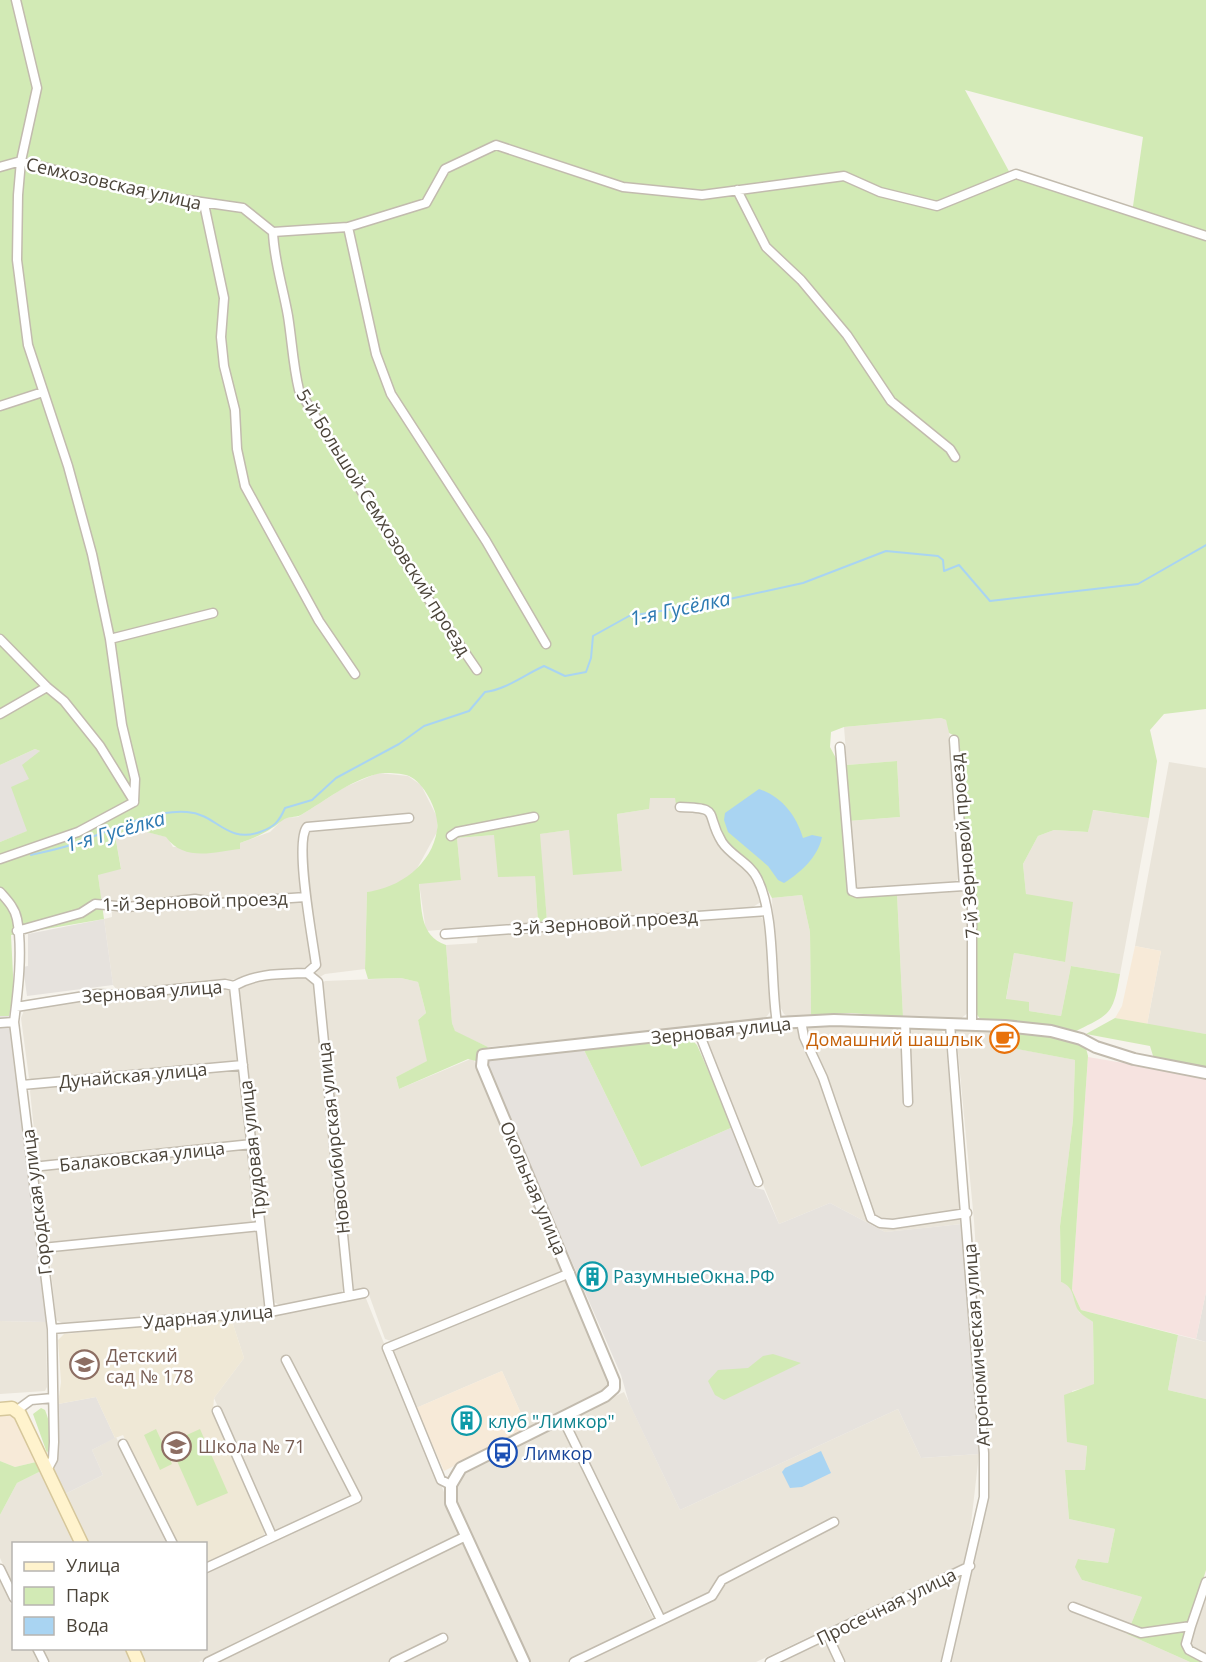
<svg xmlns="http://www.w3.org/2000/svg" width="1206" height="1662" font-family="'Open Sans',sans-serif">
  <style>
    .residential { fill: #eae5da }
    .commercial { fill: #f7ead8 }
    .industrial { fill: #e6e2dd }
    .education { fill: #efe8d6 }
    .medical { fill: #f6e3e0 }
    .green { fill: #d2eab5; fill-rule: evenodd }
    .water { fill: #a9d4f2 }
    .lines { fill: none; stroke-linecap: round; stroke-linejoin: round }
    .stream { stroke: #a9d4f2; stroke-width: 2 }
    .minor-casing { stroke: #c2bbae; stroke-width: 11 }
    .tertiary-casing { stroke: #c2bbae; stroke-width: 14 }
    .secondary-casing { stroke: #d6c79b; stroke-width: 15 }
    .minor { stroke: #fff; stroke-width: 8 }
    .tertiary { stroke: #fff; stroke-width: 10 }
    .secondary { stroke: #fff3cd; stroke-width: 12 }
    .labels { text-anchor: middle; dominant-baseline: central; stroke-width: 5; stroke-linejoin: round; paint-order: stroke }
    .street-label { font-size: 18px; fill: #4b4439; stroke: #fff }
    .food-label { font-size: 18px; fill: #c56008; stroke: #fff; text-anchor: end }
    .culture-label { font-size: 18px; fill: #0d838f; stroke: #fff; text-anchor: start }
    .education-label { font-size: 18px; fill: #785e54; stroke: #fff; text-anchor: start }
    .transit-label { font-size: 18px; fill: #164399; stroke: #fff; text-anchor: start }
    .water-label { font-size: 20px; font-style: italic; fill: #2e7ab2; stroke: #fff }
  </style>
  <rect width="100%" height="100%" fill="#f6f3ec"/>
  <path class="residential" d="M941,718L946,720L948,726L953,757L959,878L954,883L855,889L848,821L900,817L897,761L847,765L844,727Z
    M1169,762L1206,768V1034L1147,1025L1161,951L1135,946Z
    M378,773L408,776L421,785L437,817V832L414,874L384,890L367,892L365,969L325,974L318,978L314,975L309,893L129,903L101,899L98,874L121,868L115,835L135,829L167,837L173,847L240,848V843L270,832L284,818L298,817L345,787Z
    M649,798H675L706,810L755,877L761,902L751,908L547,921L539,834L569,830L622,871L617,814L649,809Z
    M1092,810L1149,818L1120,974L1071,966L1061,1016L1029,1011L1006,1000L1014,953L1065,962L1026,894L1023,864L1038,836L1054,830L1088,832Z
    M494,835L535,876L538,922L426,931L419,883L461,880L457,838Z
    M963,888L968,893L970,1011L958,1021L903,1017L897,894Z
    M802,895L810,932L811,1015L789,1017L784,1014L777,1001L772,898Z
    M303,900L313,961L309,967L246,976L225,982L117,990L113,985L104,919L112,917V912L194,902Z
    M753,914L761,917L765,923L771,1001L770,1012L764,1020L488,1047L455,1032L452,1023L446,945L477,943L478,933Z
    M305,976L314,986L345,1287L340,1294L279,1305L274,1302L237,992L240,986L249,981Z
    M401,978L418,982L426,1013L418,1020L428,1061L396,1077L399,1089L473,1058L563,1270L391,1341L385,1339L368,1292L352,1289L320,985L325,981Z
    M226,987L233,993L242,1058L238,1063L35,1081L29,1078L21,1018L25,1008L100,997Z
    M870,1025L941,1030L945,1035L962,1224L885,1232L830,1203L779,1224L705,1040L787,1027Z
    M959,1028L1016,1031L1018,1049L1075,1060L1073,1120L1060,1226L1061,1282L1068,1284L1072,1290L1079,1312L1093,1322L1094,1385L1072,1391L1087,1445L1085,1470H1065L1069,1519L1115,1529L1108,1563L1079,1559L1082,1580L1142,1597L1127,1634L1190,1662H949L988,1497L989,1453L974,1221L956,1031Z
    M237,1069L240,1070L248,1139L245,1141L40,1161L37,1159L30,1091L32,1088Z
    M245,1150L250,1154L255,1222L50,1244L45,1241L36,1173L39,1170Z
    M256,1229L265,1306L261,1310L62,1323L56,1320L49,1251Z
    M562,1280L568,1281L609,1382L606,1389L528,1429L502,1371L416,1408L393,1352L394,1348Z
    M365,1296L460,1532L456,1538L199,1662H144L138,1649L206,1648V1572L279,1536L268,1520L214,1398L244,1358L231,1318L273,1316Z
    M0,1321L46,1322L47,1387L45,1391L0,1394Z
    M1178,1335L1206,1342V1399L1168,1390Z
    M624,1392L680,1510L898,1409L921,1458L979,1454L967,1559L964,1563L756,1662H581L664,1622L569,1421L571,1417Z
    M557,1424L564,1429L653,1618L568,1662H527L453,1502V1493L462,1471Z
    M116,1437L169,1543H87L63,1495L103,1475L92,1450Z
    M41,1471L75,1543L14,1544L13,1587L0,1558V1515L17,1483Z
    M461,1542H465L521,1662H216Z
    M960,1575L962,1577L941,1662H779Z
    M0,1581L13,1609L14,1648L33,1649L39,1662H0Z
    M1206,1594V1655L1190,1646Z
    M42,1649H125L132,1662H48Z"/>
  <path class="commercial" d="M1135,946L1161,951L1147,1025L1115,1018L1122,1006Z
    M502,1371L528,1429L444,1471L416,1408Z
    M11,1414L17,1419L36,1462L15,1467L0,1461V1416Z"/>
  <path class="industrial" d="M35,749L40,751L29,779L28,831L0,842V765Z
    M104,919L113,985L27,996L23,967L28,966V934Z
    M0,1016H9L46,1322L0,1321Z
    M584,1050L641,1167L733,1127L756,1188L764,1190L779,1224L830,1203L885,1232L962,1224L979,1454L921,1458L898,1409L680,1510L629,1403L621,1375L487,1066L486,1060L490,1055Z
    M1206,1292V1342L1196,1339Z
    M96,1397L115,1438L92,1450L103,1475L63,1495L53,1472L58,1404Z"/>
  <path class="education" d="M231,1318L244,1358L214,1398L213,1411L265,1527L264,1535L206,1565V1544L176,1543L123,1435L115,1438L96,1397L58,1404L61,1382L58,1340L64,1334Z"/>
  <path class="medical" d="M1088,1057L1206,1077V1292L1196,1339L1081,1310L1072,1290Z"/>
  <path class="green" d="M0,0H1206V709L1164,714L1150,730L1157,761L1149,818L1093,810L1088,832L1054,830L1038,836L1023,864L1026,894L1073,902L1065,962L1014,953L1006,999L1029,1002V1011L1061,1016L1071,966L1120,974C1113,1016 1110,1014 1074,1032L981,1020L975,1012V898L967,884L959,738L949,733L946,720L941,718L844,727L831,732L830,747L838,762L848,889L897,894L903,1017L851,1013L811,1015L810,932L802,895L772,898L759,874L725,841L706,810H677L675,798H650L649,809L617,814L622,871L573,875L569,830L540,834L547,921L538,922L535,876L498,877L494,835L457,838L461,880L419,884C422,908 419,936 446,945L452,1023L455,1031L488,1047L476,1061L468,1059L399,1089L396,1077L427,1061L418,1020L426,1013L418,982L401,978L368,979L365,969L367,892C399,888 432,865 437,830C440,814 425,783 409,776C402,773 384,772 377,774C349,781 325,801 301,815C295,818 288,816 283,820C266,833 261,835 240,843V849C214,852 184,862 166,837L135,829L115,835L121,869L98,875L104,919L11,935L14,995L9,1016H0V842L27,831L11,787L29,779L22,765L40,751L35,749L0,765ZM965,90L1143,137L1132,213L1011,175Z
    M897,761L900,817L848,821L847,765Z
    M1115,1018L1206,1034V1068L1154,1059L1150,1046L1086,1034Z
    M1016,1031L1051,1034L1085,1044L1088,1056L1072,1290L1081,1310L1178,1335L1168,1390L1206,1399V1570L1184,1643L1206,1662H1190L1127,1634L1142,1597L1082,1580L1075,1567L1078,1559L1108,1563L1115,1529L1069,1519L1065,1470H1085L1087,1446L1067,1442L1064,1395L1094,1384L1093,1322C1089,1319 1081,1315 1078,1310C1072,1299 1075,1287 1061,1282L1060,1226L1073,1120L1075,1060L1017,1049Z
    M690,1038L697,1045L733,1127L641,1167L584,1050Z
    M773,1354L801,1363L724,1400L715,1395L708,1381L718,1370L748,1368L763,1356Z
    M41,1408L45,1410C50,1422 54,1442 47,1453L33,1414Z
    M156,1429L172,1464L160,1470L144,1435Z
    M200,1429L228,1493L197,1506L169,1443Z
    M0,1461L15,1467L36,1462L41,1471L17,1483L0,1515Z"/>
  <path class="water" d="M759,789C782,797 796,815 803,838L812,835L822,837C818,857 801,872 784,883L778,880L768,866L728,832L724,820L725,813Z
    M821,1451L831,1473L802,1487L790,1488L782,1472L785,1468Z"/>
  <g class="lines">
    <path class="stream" d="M31,855C44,852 58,849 71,845C106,833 150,809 187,812C217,814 226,844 260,832C274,827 279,822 285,808L312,800L336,778L399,744L424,726L469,711L485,692C505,690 524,675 544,666L565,676L586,672L591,658L593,636L629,616L711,603L803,583L886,551L938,556L943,560L944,571L959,565L990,601L1138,584L1206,545"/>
    <defs>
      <path id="minor" d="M16,0L37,88L21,161L18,195L17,260L28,345L68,466L92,554L110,639L122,725L135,779L134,802
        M0,167L21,161L146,194L243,208L273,232L348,227L426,203L445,169L496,145L623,187L702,195L844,176L880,192L937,206L1016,174L1206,236
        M737,190L766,247L801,280L847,335L891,401L950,449L955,457
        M204,204L224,298L221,337L224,366L235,410L237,449L245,486L319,621L355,674
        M348,227L376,354L391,394L486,541L546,644
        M273,232C274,261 283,287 288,316C292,341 293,365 299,390L427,597L477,670
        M0,406L43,392
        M0,639L47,687L64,701L100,746L134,801
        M110,639L213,613
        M0,714L47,687
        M954,740L964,886L969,890L972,898V1025
        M840,747L852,891L857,893L964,886
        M680,807C723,808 704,813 722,842C731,856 750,863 757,878C776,915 770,982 777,1023
        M451,836L457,832L534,817
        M0,859L78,832L134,802
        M0,892C7,900 15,908 17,919C23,950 18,991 14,1022L52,1329L54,1442L53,1459L47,1470
        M17,931L81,913L95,904L128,907L195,899L219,903L306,897
        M445,934L766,911
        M307,973L316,965C313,941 294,842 307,827L409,818
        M234,986L270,1312
        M16,1007L97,994L117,995L225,984L234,986C256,973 281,974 307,973L318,982L349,1295
        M801,1021L804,1037L823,1078L871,1218L880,1223L893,1224L967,1213
        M905,1022L908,1102
        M0,1023L14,1022
        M699,1033L758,1182
        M22,1085L243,1065
        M32,1167L252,1144
        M42,1248L260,1226
        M52,1329L270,1312L364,1293
        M16,1411L31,1400L53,1398
        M217,1411L272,1536
        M562,1417L661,1620
        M123,1444L173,1544
        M451,1485L441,1480L387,1348L570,1273
        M206,1568L357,1498L286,1360
        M0,1569L14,1598
        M1073,1607L1141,1633L1191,1626L1186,1644L1189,1650L1206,1659
        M1191,1626L1206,1582
        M827,1634L840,1662
        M37,1648L44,1662
        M208,1662L466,1536
        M394,1662L443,1638
        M574,1662L712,1596L722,1580L834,1522
        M770,1662L970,1566
        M946,1662L984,1497V1453L950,1024"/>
      <path id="tertiary" d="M524,1662L451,1503V1485L461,1468L605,1396L614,1388V1381L482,1066L483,1055L777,1023L834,1020L1005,1026L1051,1031L1081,1039L1096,1047L1134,1059L1206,1073"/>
      <path id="secondary" d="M0,1409L12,1408L20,1414L82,1544
        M132,1648L138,1662"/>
    </defs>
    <use href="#minor" class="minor-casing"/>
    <use href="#tertiary" class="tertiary-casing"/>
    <use href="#secondary" class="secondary-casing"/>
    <use href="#minor" class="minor"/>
    <use href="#tertiary" class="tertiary"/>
    <use href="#secondary" class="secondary"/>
  </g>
  <defs>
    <symbol id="cafe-ring" viewBox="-11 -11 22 22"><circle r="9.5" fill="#fff" stroke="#e8710a" stroke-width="1.5"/><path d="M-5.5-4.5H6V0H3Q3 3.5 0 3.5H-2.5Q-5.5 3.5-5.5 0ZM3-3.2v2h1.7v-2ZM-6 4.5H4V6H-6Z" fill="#e8710a"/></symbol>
    <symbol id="building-ring" viewBox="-11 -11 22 22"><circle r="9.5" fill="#fff" stroke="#0f9aa8" stroke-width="1.5"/><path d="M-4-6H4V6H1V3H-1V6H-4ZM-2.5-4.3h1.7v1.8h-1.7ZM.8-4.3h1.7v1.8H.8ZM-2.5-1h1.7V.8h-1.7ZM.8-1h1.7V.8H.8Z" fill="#0f9aa8"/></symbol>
    <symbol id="school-ring" viewBox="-11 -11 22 22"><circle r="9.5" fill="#fff" stroke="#8d6e63" stroke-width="1.5"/><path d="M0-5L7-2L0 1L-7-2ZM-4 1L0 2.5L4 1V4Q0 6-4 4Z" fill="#8d6e63"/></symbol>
    <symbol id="bus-ring" viewBox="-11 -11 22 22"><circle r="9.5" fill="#fff" stroke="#1a4fb4" stroke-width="1.5"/><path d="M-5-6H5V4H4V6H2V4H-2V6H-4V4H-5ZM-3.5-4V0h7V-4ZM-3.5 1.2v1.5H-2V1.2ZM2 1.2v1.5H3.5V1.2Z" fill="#1a4fb4"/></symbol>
  </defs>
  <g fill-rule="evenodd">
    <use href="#cafe-ring" x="988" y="1022" width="33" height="33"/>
    <use href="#building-ring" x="576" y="1260" width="33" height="33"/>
    <use href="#school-ring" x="68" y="1348" width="33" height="33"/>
    <use href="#building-ring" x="450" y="1404" width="33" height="33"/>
    <use href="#school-ring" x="160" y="1430" width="33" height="33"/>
    <use href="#bus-ring" x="486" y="1436" width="33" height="33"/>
  </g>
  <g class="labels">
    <g class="street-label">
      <text transform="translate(114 183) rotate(13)">Семхозовская улица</text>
      <text transform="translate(384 522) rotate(58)">5-й Большой Семхозовский проезд</text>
      <text transform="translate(964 846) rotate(-95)">7-й Зерновой проезд</text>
      <text transform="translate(195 901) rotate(-2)">1-й Зерновой проезд</text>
      <text transform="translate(605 922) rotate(-4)">3-й Зерновой проезд</text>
      <text transform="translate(152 991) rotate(-4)">Зерновая улица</text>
      <text transform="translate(721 1030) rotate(-6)">Зерновая улица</text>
      <text transform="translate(133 1075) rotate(-5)">Дунайская улица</text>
      <text transform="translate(333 1138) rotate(-96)">Новосибирская улица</text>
      <text transform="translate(252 1149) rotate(-96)">Трудовая улица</text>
      <text transform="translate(142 1156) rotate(-6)">Балаковская улица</text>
      <text transform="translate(534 1188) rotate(67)">Окольная улица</text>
      <text transform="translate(36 1202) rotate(-97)">Городская улица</text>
      <text transform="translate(208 1316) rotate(-5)">Ударная улица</text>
      <text transform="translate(976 1345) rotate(-94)">Агрономическая улица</text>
      <text transform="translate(886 1606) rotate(-26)">Просечная улица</text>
    </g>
    <g class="food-label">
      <text x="983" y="1039">Домашний шашлык</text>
    </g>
    <g class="culture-label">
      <text x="613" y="1276">РазумныеОкна.РФ</text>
      <text x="488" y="1421">клуб "Лимкор"</text>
    </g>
    <g class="education-label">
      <text x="106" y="1355">Детский<tspan x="106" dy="21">сад № 178</tspan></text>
      <text x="198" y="1446">Школа № 71</text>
    </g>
    <g class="transit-label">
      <text x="524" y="1453">Лимкор</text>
    </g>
    <g class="water-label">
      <text transform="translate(680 608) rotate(-12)">1-я Гусёлка</text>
      <text transform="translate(115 831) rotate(-16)">1-я Гусёлка</text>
    </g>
  </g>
  <rect x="12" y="1542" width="195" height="108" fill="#ffffff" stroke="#b7b4b0" stroke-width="1.5"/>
  <rect x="24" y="1562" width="30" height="9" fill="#fff3cd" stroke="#b7b4b0" stroke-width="1.5"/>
  <text x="66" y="1572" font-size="18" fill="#4b4439">Улица</text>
  <rect x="24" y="1587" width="30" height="18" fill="#d2eab5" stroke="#b7b4b0" stroke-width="1.5"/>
  <text x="66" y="1602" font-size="18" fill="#4b4439">Парк</text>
  <rect x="24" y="1617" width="30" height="18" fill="#a9d4f2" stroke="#b7b4b0" stroke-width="1.5"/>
  <text x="66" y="1632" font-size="18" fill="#4b4439">Вода</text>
</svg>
